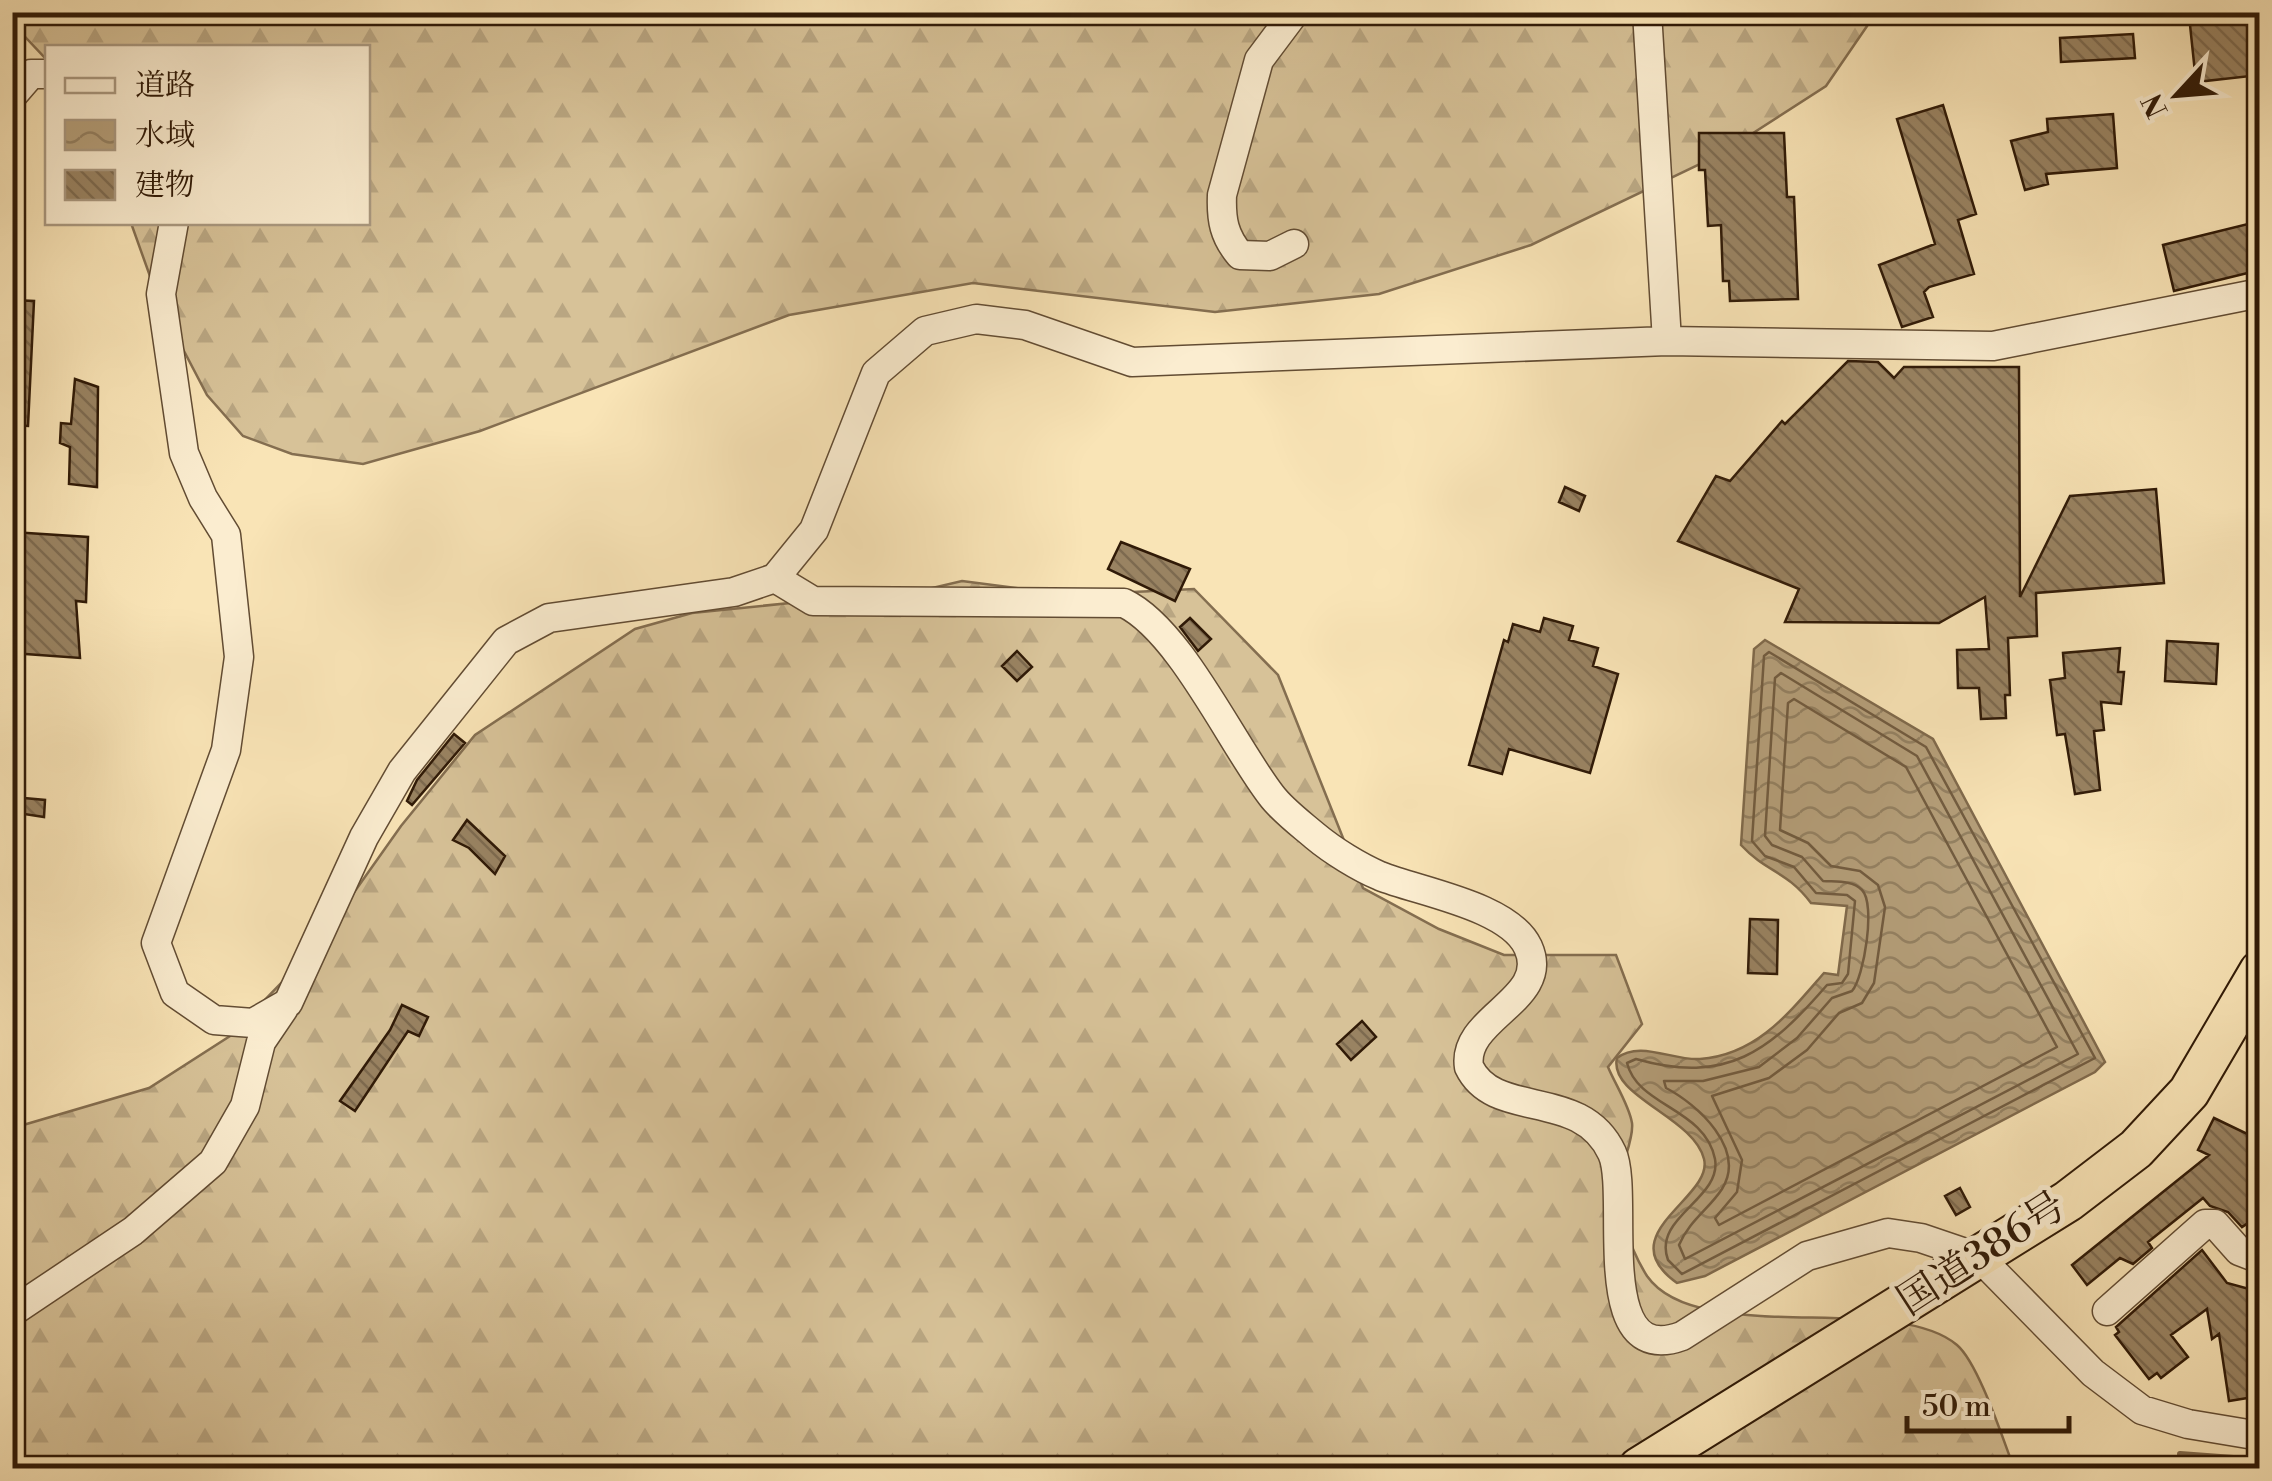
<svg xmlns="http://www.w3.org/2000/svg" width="2272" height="1481" font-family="'Libre Bodoni','Noto Serif JP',serif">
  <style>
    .forest { fill: url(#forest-firs); stroke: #846e50; stroke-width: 2.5 }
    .water { fill: url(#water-waves); stroke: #806a4c; stroke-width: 2.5 }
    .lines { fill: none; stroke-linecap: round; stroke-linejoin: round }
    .shore { stroke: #725c40; stroke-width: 2.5 }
    .stream { stroke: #806a4c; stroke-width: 6 }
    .building { fill: url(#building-back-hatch); stroke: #301a07; stroke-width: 2.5 }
    .minor-casing { stroke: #624c33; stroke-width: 31 }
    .highway-casing { stroke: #301a07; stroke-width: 44 }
    .minor { stroke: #fbedd0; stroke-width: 28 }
    .highway { stroke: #f9e4b6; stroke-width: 40 }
    .labels { text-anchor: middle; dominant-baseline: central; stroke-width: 10; stroke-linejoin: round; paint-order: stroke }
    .street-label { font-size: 40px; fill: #301a07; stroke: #fbedd0 }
  </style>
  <defs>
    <pattern id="forest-firs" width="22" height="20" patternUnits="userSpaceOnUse" patternTransform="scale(2.5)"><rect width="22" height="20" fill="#d7c298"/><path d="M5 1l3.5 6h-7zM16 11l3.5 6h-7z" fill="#b9a682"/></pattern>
    <pattern id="water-waves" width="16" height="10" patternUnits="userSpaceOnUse" patternTransform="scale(2.5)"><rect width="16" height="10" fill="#b59f7a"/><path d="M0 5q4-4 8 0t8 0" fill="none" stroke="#948162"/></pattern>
    <pattern id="building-back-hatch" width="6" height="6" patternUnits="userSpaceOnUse" patternTransform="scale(2.5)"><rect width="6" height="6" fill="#998362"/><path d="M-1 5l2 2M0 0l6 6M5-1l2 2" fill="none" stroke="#7d6a4f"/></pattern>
  </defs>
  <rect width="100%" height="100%" fill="#f9e4b6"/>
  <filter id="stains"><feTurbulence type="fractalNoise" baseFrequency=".002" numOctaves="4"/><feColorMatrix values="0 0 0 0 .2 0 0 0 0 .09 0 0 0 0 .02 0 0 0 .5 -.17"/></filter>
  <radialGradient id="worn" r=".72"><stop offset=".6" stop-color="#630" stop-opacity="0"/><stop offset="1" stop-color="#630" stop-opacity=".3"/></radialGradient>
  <path class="forest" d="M12,13H1876L1826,86L1719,155L1531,245L1379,294L1215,312L973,283L789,315L480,431L363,464L292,454L243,436L207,395L161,307L131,223L368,222V48H48L47,60L13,24Z
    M962,581L1071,595L1194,589L1278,675L1363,888L1439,929L1504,955H1616L1642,1024L1608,1067C1615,1084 1629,1105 1632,1123C1634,1138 1623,1160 1621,1175C1615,1207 1630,1249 1647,1276C1697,1348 1894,1291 1957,1345C1979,1364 2003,1440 2014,1468H13V1128L149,1088L230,1036L314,949L401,826L475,735L635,629L692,613L800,602L877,601Z"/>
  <path class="water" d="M1765,640L1933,739L2105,1062L2095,1072L1705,1276L1677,1283C1608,1234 1714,1198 1704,1159C1694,1117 1608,1096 1617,1058C1640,1040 1673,1061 1700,1059C1757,1055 1790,1012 1824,973L1838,975L1847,906L1811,903C1786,870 1767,873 1741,845L1754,649Z"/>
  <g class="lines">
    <path class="shore" d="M1769,652L1926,747L2095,1058L1682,1274L1668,1260C1652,1217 1722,1199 1715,1159C1705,1108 1638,1107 1627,1063L1636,1059C1727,1085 1770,1051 1827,985L1842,983L1848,974L1855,901L1847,895L1816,893L1794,867L1765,856L1752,841L1764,656Z
      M1781,673L1917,756L2078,1054L1685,1259L1679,1245C1689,1221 1709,1209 1722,1189C1747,1149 1697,1104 1666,1088L1664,1081H1703L1759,1067L1797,1038L1832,998L1852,991C1864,977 1876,904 1862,890C1852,880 1836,882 1823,881L1802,857L1772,845L1765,836L1775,678Z
      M1794,699L1906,767L2057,1047L1719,1225L1715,1218L1737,1192L1742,1160L1712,1096L1769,1078L1807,1050L1839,1013L1862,1003L1874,983L1885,907L1878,885L1860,871L1831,866L1808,843L1780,830L1788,703Z"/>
    <path class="stream" d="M2180,1454L2247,1459"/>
  </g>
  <path class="building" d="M2204,12H2260V75L2196,82L2190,25L2205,24Z
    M2133,34L2135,58L2061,62L2060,38Z
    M1943,105L1976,214L1958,220L1974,274L1929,287L1924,292L1933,317L1902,327L1879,265L1935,244L1897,119Z
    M2113,114L2117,168L2046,174L2048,184L2025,190L2011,141L2048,132L2047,119Z
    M1699,133H1784L1787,197H1794L1798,299L1730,301L1729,281H1723L1721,225L1708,226L1705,170H1699Z
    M2260,221V270L2174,291L2163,245Z
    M12,300L34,301L28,426L12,425Z
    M1848,361L1878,362L1894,378L1904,367H2019L2020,597L2070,496L2156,489L2164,583L2036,593L2037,636L2008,638L2010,695H2005L2006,718L1981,719L1979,688H1958L1957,650L1989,649L1985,597L1939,623L1785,622L1799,589L1678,541L1716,476L1730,481L1782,421L1785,424Z
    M75,379L98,387L97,487L69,484L70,447L60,443L61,423L71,424Z
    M1565,487L1585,496L1579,511L1559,502Z
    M12,532L88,537L86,602L76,601L80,658L12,653Z
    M1121,542L1190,569L1175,601L1108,569Z
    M1190,618L1211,639L1198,651L1180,627Z
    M1544,618L1573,626L1569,640L1598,648L1593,666L1618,674L1590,773L1509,749L1502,774L1469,765L1504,640L1508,642L1513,624L1540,632Z
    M2167,641L2218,644L2216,684L2165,681Z
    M2120,648L2118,672H2124L2121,704L2101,702L2104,730L2094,731L2100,790L2075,794L2065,734L2057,735L2050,680L2065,678L2063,653Z
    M1017,651L1032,667L1017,681L1002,666Z
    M454,734L465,743L412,805L407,801L417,780Z
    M24,798L45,800L44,817L24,814Z
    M467,820L505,856L495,874L469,848L453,840Z
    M1750,919L1778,920L1777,974L1748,973Z
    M402,1005L428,1017L419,1036L408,1031L355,1111L340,1101L390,1030Z
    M1362,1021L1376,1037L1351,1060L1337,1044Z
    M2214,1118L2260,1140V1215L2242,1227L2228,1212L2210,1206L2203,1198L2148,1242L2152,1248L2133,1264L2120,1258L2087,1285L2072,1265L2209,1155L2198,1150Z
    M1960,1188L1970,1207L1956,1215L1945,1196Z
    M2202,1250L2227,1283L2260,1292V1310L2251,1309L2260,1396L2229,1401L2219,1334L2212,1339L2207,1309L2171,1335L2188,1357L2161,1378L2157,1373L2149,1379L2115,1335L2119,1332L2116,1327Z"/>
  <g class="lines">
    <defs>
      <path id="minor" d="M1647,12L1667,341
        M12,96L31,74H48
        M174,222L161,294L184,453L203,498L226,535L239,657L226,750L156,943L175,993L214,1020L253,1023L288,1003L364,837L402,771L506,641L549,618L734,592L775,578L814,530L876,373L925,331L976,319L1025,325L1132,362L1667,341L1993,346L2260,293
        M1294,244L1270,256L1240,255C1224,236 1221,220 1222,195L1259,60L1295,12
        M775,578L813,601L1124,603C1180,630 1231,743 1271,795C1282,810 1301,824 1315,836C1333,851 1359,867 1380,876C1420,892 1509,906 1528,947C1552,1000 1461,1017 1469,1067C1495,1121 1581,1086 1612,1153C1631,1193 1590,1370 1682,1336L1807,1256L1888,1233L1921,1238L1980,1258L2093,1373L2142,1410L2188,1424L2260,1436
        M2107,1311L2205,1224H2215L2239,1251L2260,1259
        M12,1312L133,1231L213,1162L245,1106L261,1042L284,1008"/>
      <path id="highway" d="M1639,1468L2068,1201L2136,1149L2189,1092L2260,971"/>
    </defs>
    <use href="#minor" class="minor-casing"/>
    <use href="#highway" class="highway-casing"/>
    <use href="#minor" class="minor"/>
    <use href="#highway" class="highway"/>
  </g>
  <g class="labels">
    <g class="street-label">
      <text transform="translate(1982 1254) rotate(-33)">国道386号</text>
    </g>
  </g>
  <rect width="2272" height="1481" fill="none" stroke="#f9e4b6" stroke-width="50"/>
  <rect x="15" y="15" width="2242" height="1451" fill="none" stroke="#301a07" stroke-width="5"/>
  <rect x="25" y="25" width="2222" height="1431" fill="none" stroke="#301a07" stroke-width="2.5"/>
  <rect x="45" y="45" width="325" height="180" fill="#fbedd0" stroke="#aa9980" stroke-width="2.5"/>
  <rect x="65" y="78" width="50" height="15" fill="#fbedd0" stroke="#aa9980" stroke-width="2.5"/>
  <text x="135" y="95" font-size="30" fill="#301a07">道路</text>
  <rect x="65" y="120" width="50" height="30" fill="url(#water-waves)" stroke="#aa9980" stroke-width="2.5"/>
  <text x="135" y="145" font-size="30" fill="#301a07">水域</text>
  <rect x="65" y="170" width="50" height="30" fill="url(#building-back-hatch)" stroke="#aa9980" stroke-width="2.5"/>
  <text x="135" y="195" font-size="30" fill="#301a07">建物</text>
  <g transform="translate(2177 95) rotate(244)" stroke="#fbedd0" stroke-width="8" paint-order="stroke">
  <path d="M0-8L18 38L0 25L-18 38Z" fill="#301a07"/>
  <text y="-15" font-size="28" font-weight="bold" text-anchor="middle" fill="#301a07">N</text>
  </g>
  <path d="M1907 1416v15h162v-15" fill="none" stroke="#301a07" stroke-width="5"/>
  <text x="1922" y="1416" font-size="30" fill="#301a07" stroke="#fbedd0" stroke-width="8" paint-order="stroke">50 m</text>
  <rect width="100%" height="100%" filter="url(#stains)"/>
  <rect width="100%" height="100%" fill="url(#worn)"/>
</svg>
